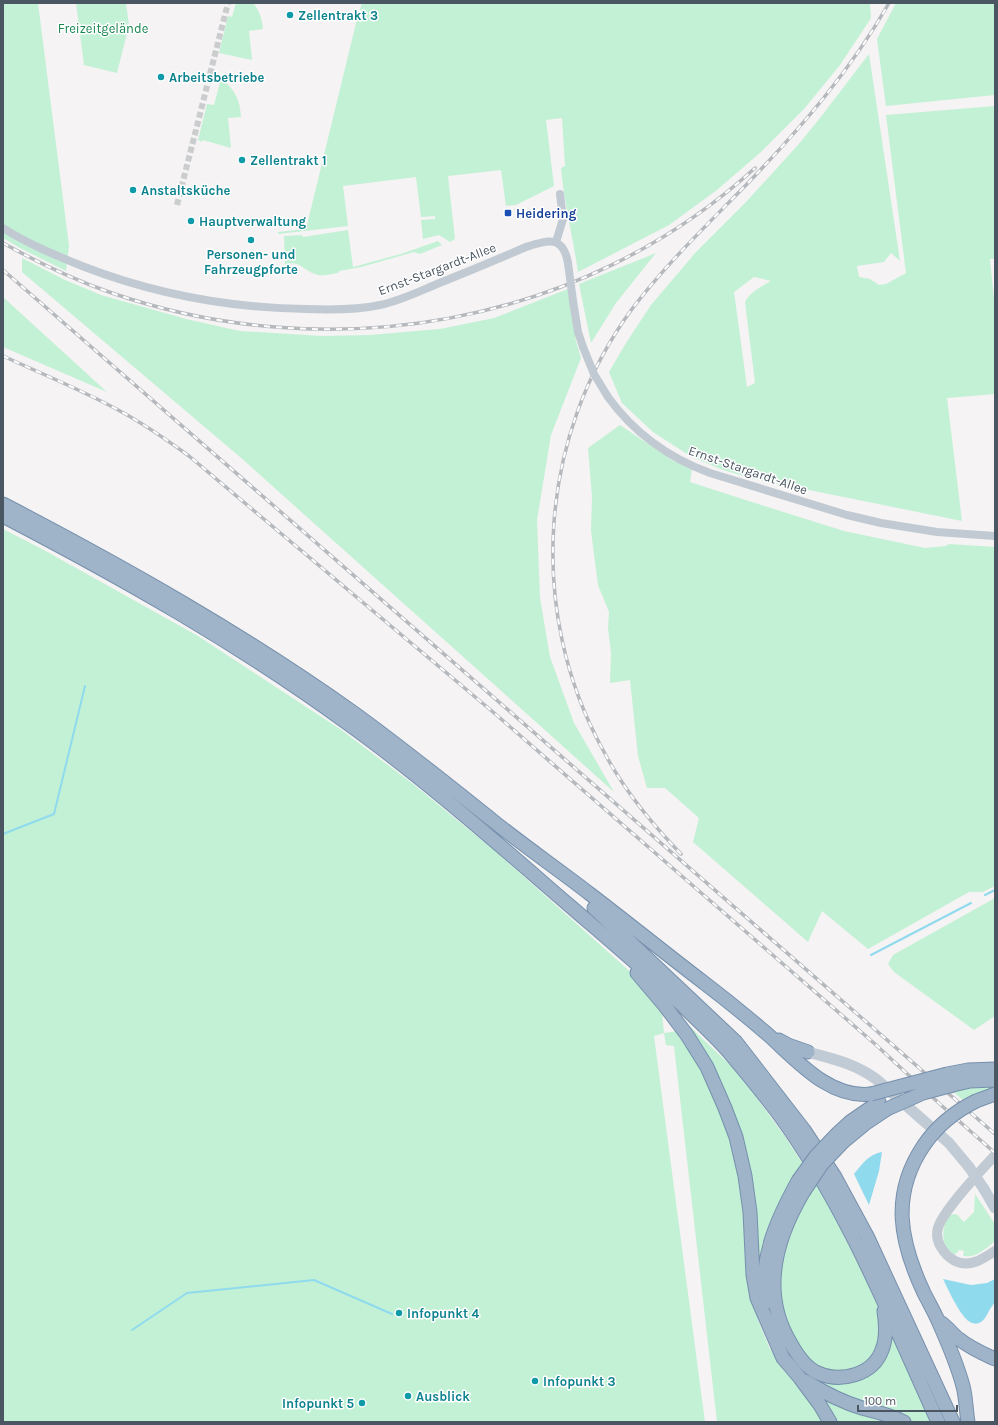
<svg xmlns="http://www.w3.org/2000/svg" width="998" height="1425" font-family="Karla,sans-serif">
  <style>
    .green { fill: #c3f1d5; fill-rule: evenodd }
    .water { fill: #90daee }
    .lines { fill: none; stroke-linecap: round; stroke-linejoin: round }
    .stream { stroke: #90daee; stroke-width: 2 }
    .pedestrian-tunnel { stroke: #caccce; stroke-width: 6; stroke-dasharray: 6 3; stroke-linecap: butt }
    .trunk-casing { stroke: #7690ad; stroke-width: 15 }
    .minor { stroke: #c1cad2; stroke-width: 8 }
    .tertiary { stroke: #c1cad2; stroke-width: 10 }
    .secondary { stroke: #c1cbd6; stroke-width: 11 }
    .trunk { stroke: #9fb4c9; stroke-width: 13 }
    .rail-casing { stroke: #b5b8bd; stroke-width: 3.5 }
    .rail { stroke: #fff; stroke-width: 2; stroke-dasharray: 6; stroke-linecap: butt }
    .trunk-bridge-casing { stroke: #7690ad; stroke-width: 15; stroke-linecap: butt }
    .minor-bridge { stroke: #c1cad2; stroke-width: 8 }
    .secondary-bridge { stroke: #c1cbd6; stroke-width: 11 }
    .trunk-bridge { stroke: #9fb4c9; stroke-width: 13 }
    .culture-dot { fill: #0f9aa8; stroke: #fff; stroke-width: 1.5 }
    .transit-dot { fill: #1a4fb4; stroke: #fff; stroke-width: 1.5 }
    .labels { text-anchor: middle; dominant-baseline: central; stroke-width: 3; stroke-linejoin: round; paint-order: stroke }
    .culture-label { font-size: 13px; font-weight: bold; fill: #0d838f; stroke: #fff; text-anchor: start }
    .park-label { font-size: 13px; fill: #17864f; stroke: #fff }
    .transit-label { font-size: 13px; font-weight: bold; fill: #164399; stroke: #fff; text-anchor: start }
    .street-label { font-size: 13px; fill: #4a5661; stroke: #fff }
  </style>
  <rect width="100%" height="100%" fill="#f5f3f3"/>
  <path class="green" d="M3,3H38L69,246L66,271L20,248L3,238Z
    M76,3H126L129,25L117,73L84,65Z
    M236,3H253C260,11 262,19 263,29L249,31L252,60L219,53L228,16L232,17Z
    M362,3H870L871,18L840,65L804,109L761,152L717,190L669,225L578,272C573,237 564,203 561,168L565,166L562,118L546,120L554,186L516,205L506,206L501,170L448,176L455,239L450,242L439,235L423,239L421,220L435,219V216L421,217L416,177L343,186L348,226L278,234V232L306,229L357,19L364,14L360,10Z
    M896,3H995V95L886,106L877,39Z
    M869,54L900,261L891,253L884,262L857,266L859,277L870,279L879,285L886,284L906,273L886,115L995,106V259H990L995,309V394L947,398L962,521L755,479L723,470L690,456L653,432L622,403L609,372L626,343L651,305L696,252L746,202L798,145L820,118ZM754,277L771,281C761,287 751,291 745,302L755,383L747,387L734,292Z
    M221,79C235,89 240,100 241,117L228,118L231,148L203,140L202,142L198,140L207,104L214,105Z
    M348,230L353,267L401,254L438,241L442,245L420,254L414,252L361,267L339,271L338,273C330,274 322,277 315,274C303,270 298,259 285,265L284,236L302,235L303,237Z
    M656,253L616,303L591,343L579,284Z
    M22,258L65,280L101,295L186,319L240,331L322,336L370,335L440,329L494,318L568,289L576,341L581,358L551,435L537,520L540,598L550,657L574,723L614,792L240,457L22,272Z
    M3,297L107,392L3,347Z
    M620,425L672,460L692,469L690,482L758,504L844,531L925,548L946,546L949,544L995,547V886L983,892H969L868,949L822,911L808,942L693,842L699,818L665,788H647L638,756L630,680L610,683L611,653L608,628L609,612L598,585L591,531L592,497L588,448Z
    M3,529L42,549L198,636L340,729L413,784L495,851L635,976L662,1013L664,1033L679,1031L700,1062L722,1111L737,1156L758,1320L769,1347L784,1371L804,1392L824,1422H717L674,1046L666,1045L664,1033L654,1036L705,1422H3Z
    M995,898V1016L974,1030L894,972L888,964L893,955Z
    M673,1010L732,1067L756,1097L786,1138L825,1198L864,1276L931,1422H833L815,1391L810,1375L787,1331L779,1300V1264L758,1260L744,1155Z
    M995,1084V1090L964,1101L951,1090Z
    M975,1194L995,1224V1241C985,1249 977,1258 963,1256L964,1251L959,1250L955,1255C940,1247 942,1231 947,1217C957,1211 957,1215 964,1222L974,1212Z"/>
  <path class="water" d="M882,1152L879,1171L869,1205L854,1174C862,1164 869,1154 882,1152Z
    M943,1279L971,1285L987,1283L995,1279C995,1286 996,1294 995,1301C994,1304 992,1306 990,1309C986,1317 981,1328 970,1322C960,1316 948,1289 943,1279Z"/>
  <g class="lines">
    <path class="stream" d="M3,834L54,814L85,686
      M985,895L995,890
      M871,955L971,903
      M132,1330L187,1293L314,1280L392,1314"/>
    <path class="pedestrian-tunnel" d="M177,205L228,3"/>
    <defs>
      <path id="trunk" d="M3,504C124,567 243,634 354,713C401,747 447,784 492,820C524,846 558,869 590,894C628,923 665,953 703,982C724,998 745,1015 765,1032C795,1058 828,1099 871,1094
        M3,516C122,578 239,644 347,723C425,779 497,843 570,906C607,938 645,970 680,1003C696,1019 713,1034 728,1051C745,1071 762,1092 778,1113C847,1207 890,1317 938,1422
        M594,908L736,1042L804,1130L835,1177L867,1236L953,1422
        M637,973L665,1006L687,1035L707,1067L725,1108L736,1137L745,1176L750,1212L753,1275L757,1298L783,1358L800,1378L820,1405L830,1422
        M779,1040L788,1045L808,1052
        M947,1074L968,1070L995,1069
        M953,1085L970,1081L995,1080
        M976,1101L995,1094
        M838,1133L850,1122L879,1102
        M843,1142L866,1123L887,1109
        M924,1145C890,1195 900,1242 924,1293C929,1303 935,1313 939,1323C948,1343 957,1364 963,1386C966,1397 966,1410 968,1422
        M804,1191C776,1238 760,1292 790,1342C796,1353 806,1368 818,1373C841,1383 873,1375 882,1350C887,1338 886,1324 884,1311
        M765,1303C760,1257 776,1221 798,1181
        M940,1322C948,1327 952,1334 959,1339C970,1348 982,1353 995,1359
        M805,1381C823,1392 842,1402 862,1408C876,1412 891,1415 904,1422"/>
    </defs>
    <use href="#trunk" class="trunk-casing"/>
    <path class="minor" d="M3,228C28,244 55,255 82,266C154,294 230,308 307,309C331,310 356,310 380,305C399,301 418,292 437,284C467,272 496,260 526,247C548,240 563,235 568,263
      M556,242L563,219L560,194
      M573,301L578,332L583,347
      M608,397C634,433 669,458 710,473L847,515L881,523L937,532L995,536"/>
    <path class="tertiary" d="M995,1155C981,1171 943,1210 938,1228C934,1241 944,1255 955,1261C970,1268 983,1259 995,1251"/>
    <path class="secondary" d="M808,1052C833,1059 854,1063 876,1079L949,1143L969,1167
      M984,1189L995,1208"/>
    <use href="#trunk" class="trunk"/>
    <defs>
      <path id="rail" d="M3,243C37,262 72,279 109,292C329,369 582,326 755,168
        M3,270L995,1134
        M3,356C42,374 82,390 120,411C144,424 167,440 189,456L493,712L875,1044L942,1106L995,1153
        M681,854C651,823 623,789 603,750C527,612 538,437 632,309C666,264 707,225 747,184C800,129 851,70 889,3"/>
    </defs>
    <use href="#rail" class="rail-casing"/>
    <use href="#rail" class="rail"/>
    <defs>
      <path id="trunk-bridge" d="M871,1094L947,1074
        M887,1109L923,1093L953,1085
        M924,1145C937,1126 954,1112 976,1101
        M798,1181L816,1156L838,1133
        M804,1191L822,1164L843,1142"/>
    </defs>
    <use href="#trunk-bridge" class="trunk-bridge-casing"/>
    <path class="minor-bridge" d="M568,263L573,301
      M583,347L594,374L608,397"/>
    <path class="secondary-bridge" d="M969,1167L984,1189"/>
    <use href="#trunk-bridge" class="trunk-bridge"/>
  </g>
  <g class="culture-dot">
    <circle cx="290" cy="15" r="4"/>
    <circle cx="161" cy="77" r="4"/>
    <circle cx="242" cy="160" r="4"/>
    <circle cx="133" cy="190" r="4"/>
    <circle cx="191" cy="221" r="4"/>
    <circle cx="251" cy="240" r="4"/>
    <circle cx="399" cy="1313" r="4"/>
    <circle cx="535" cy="1381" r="4"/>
    <circle cx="408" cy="1396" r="4"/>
    <circle cx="362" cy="1403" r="4"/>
  </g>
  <rect class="transit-dot" x="504" y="209" width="8" height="8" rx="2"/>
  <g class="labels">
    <g class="culture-label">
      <text x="298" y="15">Zellentrakt 3</text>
      <text x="169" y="77">Arbeitsbetriebe</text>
      <text x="250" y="160">Zellentrakt 1</text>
      <text x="141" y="190">Anstaltsküche</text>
      <text x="199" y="221">Hauptverwaltung</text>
      <text x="251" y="254" text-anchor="middle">Personen- und<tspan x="251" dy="15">Fahrzeugpforte</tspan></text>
      <text x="407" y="1313">Infopunkt 4</text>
      <text x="543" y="1381">Infopunkt 3</text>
      <text x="416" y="1396">Ausblick</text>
      <text x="354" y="1403" text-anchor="end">Infopunkt 5</text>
    </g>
    <g class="park-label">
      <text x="103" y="28">Freizeitgelände</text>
    </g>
    <g class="transit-label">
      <text x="516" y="213">Heidering</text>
    </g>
    <g class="street-label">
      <text transform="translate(437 269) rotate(-21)">Ernst-Stargardt-Allee</text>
      <text transform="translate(748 470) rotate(19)">Ernst-Stargardt-Allee</text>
    </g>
  </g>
  <rect width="998" height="1425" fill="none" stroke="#4a5661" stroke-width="8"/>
  <path d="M858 1405v6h99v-6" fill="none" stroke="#4a5661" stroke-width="2"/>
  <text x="864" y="1405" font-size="12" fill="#4a5661" stroke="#ffffff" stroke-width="3" paint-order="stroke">100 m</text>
</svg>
